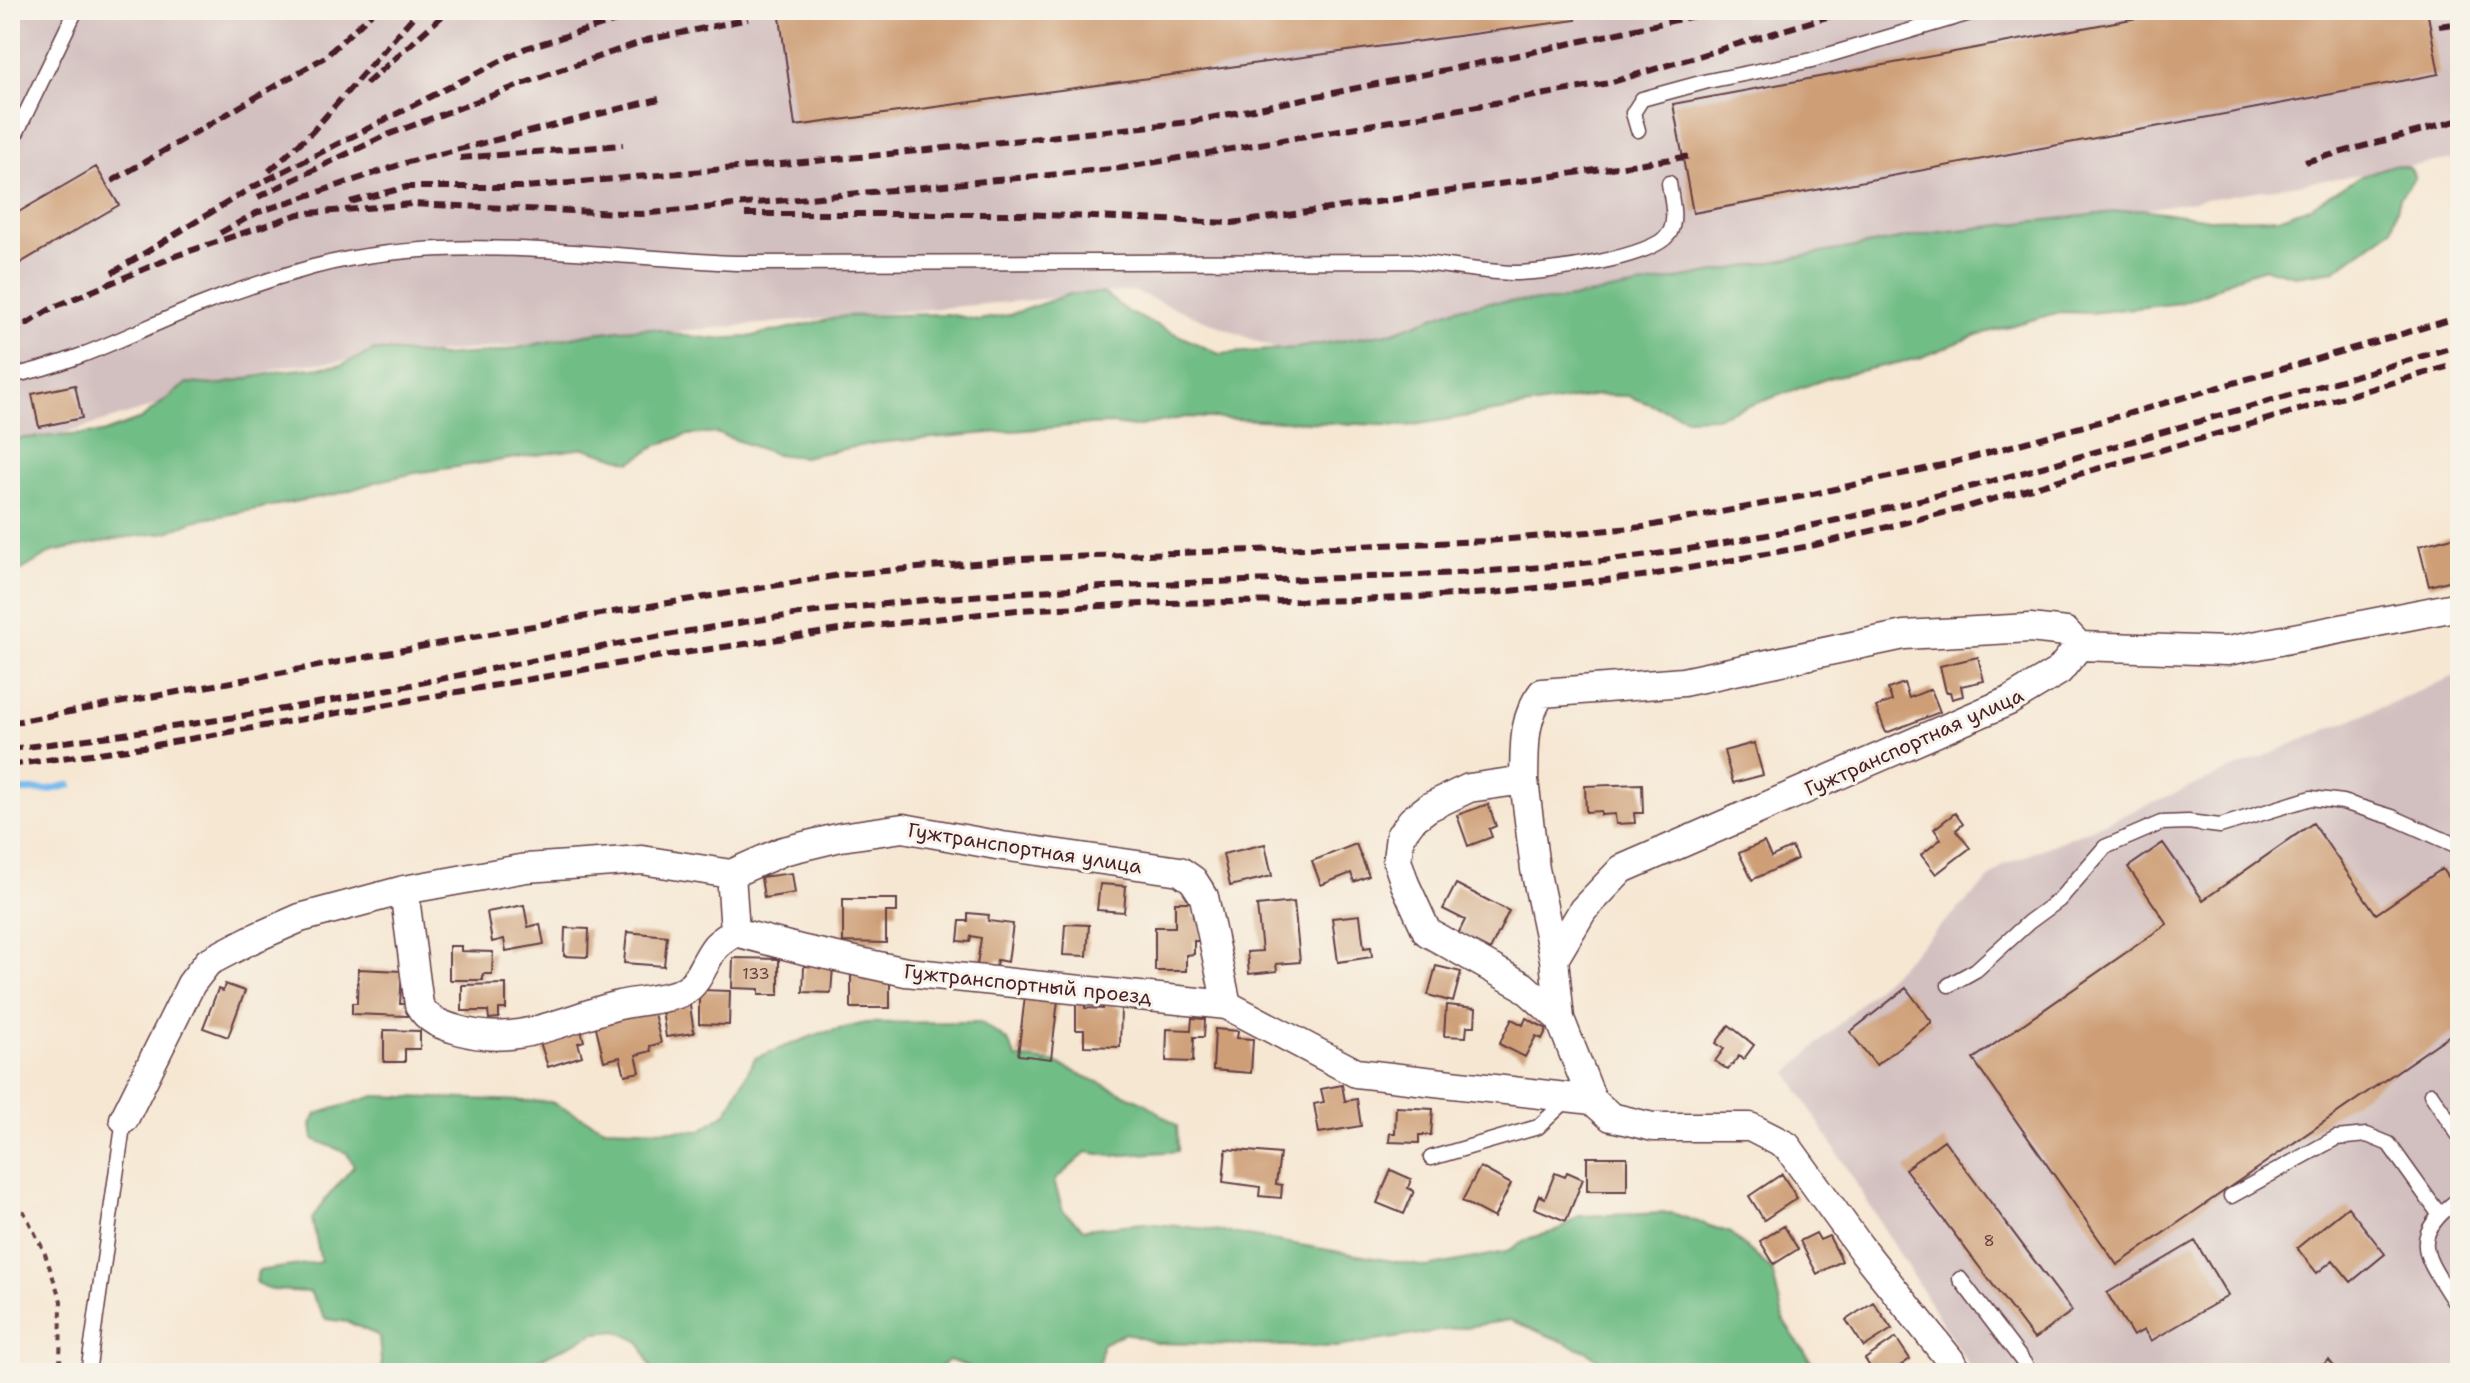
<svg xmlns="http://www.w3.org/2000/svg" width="2470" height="1383" font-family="'Shantell Sans',sans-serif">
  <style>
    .industrial { fill: #d2bfbf }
    .forest { fill: #71bd86; stroke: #5e6e58; stroke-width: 2 }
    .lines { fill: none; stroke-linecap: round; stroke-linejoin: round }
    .stream { stroke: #77bbed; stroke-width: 7 }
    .building { fill: #ce9f77 }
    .lane-casing { stroke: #643d44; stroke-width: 17 }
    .street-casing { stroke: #643d44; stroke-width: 31 }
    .path { stroke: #643d44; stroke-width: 4; stroke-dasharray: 6 6; stroke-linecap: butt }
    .lane { stroke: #fff; stroke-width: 14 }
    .street { stroke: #fff; stroke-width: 28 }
    .rail { stroke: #4a1f2b; stroke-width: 6; stroke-dasharray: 12 6; stroke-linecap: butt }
    .labels { text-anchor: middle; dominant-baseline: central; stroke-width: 6; stroke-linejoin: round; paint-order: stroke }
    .number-label { font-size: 16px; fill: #6b3f3e }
    .street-label { font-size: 20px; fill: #4a1f2b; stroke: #f7f3e8 }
  </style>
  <rect width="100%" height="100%" fill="#f7f3e8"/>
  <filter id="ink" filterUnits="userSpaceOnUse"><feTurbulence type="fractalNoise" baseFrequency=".0125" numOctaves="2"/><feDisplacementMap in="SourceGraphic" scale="16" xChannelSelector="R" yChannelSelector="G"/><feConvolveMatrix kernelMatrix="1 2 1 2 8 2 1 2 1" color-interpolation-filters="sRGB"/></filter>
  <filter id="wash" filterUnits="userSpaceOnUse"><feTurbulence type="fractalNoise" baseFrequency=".006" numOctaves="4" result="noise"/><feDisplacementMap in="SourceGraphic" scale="32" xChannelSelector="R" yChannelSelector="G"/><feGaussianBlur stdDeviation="1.8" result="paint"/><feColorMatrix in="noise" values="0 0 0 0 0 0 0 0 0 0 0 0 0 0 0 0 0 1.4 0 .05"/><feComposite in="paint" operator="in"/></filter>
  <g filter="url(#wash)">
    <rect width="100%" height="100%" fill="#f6e7d3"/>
    <path class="industrial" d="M10,10H2460V158L1278,350L1133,291L286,366L10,450Z
      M2460,674V1373H1973L1788,1073L2004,865Z"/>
    <path class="forest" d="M2393,165L2410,168L2415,177L2400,197L2392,229L2335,270L2295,276L2265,268L2237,277L2211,291L2180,303L2090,313L2060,312L1974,336L1920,358L1832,377L1716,417L1687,418L1628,396L1598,395L1407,426L1186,417L1134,427L1113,424L1081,425L876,443L802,457L775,454L716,433L686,435L658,445L631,462L584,448L415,473L379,481L341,493L193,521L168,532L121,538L52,552L20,571L10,569V439L102,433L141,419L187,383L218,385L282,371L342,365L375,350L442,356L497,352L587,334L619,330L652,328L680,335L715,339L748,337L846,316L947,314L978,320L1009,315L1070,294L1103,293L1130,313L1219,354L1296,348L1394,332L1457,308L1489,302L1555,301L1933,233L2142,209L2209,219L2278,218L2309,207L2363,175Z
      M980,1022L1008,1041L1016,1058L1053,1062L1147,1104L1177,1126L1178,1151L1111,1156L1087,1152L1054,1181L1063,1211L1084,1229L1144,1223L1208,1229L1427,1267L1506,1252L1530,1238L1557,1231L1579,1216L1672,1213L1730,1233L1772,1270L1784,1322L1819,1373H1618L1586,1351L1510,1320L1337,1347L1156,1343L1125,1333L1102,1344L1099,1373H978L975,1369L949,1360L932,1373H653L640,1342L618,1331L595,1333L529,1364L444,1373H382L379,1336L348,1322L326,1319L310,1292L273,1290L256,1283L258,1271L321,1262L312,1219L324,1201L354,1166L347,1153L313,1139L311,1125L316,1114L375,1096L551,1102L604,1128L700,1131L727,1112L755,1058L818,1034L866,1023Z"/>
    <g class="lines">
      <path class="stream" d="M10,791L48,790L70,785"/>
    </g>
    <g id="blocks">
      <path class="building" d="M779,10H1574L1576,20L795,126Z
        M2180,10H2427L2439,74L1693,213L1673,104Z
        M96,167L119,205L10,269V217Z
        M75,385L82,418L39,427L32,394Z
        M2456,536L2460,550V578L2429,586L2419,546Z
        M1978,657L1984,681L1961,686L1963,696L1952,699L1950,692H1946L1940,666Z
        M1904,683L1909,698L1931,689L1940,712L1886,733L1876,707L1892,701L1888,689Z
        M1754,743L1763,775L1733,783L1724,751Z
        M1642,784L1643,813H1634L1635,823L1616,824L1615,814L1601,815V811L1586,812L1585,786Z
        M1488,804L1496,826L1489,829L1492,837L1468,846L1457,815Z
        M1955,813L1963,824L1956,830L1970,848L1936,874L1921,855L1941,839L1934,829Z
        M2313,823L2376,914L2442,869L2460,896V1028L2117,1265L1973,1059L2167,924L2128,867L2163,843L2203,900Z
        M1764,842L1771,857L1792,847L1797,859L1752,880L1739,853Z
        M1265,844L1272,876L1230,886L1223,854Z
        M1356,844L1369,876L1354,882L1351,873L1321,885L1312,861Z
        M792,873L795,893L764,898L761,877Z
        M1100,884L1126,886L1124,912L1097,910Z
        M1456,884L1509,911L1490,950L1458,934L1465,920L1443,909Z
        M843,899H897V912H886V943L843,942Z
        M1175,902H1193V917H1201V941H1194V954L1186,955V971H1155V927H1175Z
        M1294,902L1300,962L1276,964L1277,971L1249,974L1247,952L1262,951L1257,906Z
        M524,905L528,927L540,924L544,944L506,951L504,939L492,942L487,912Z
        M968,913L989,915L988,921L1013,924L1008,962L997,960L996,967L977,965L981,938L971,936L970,942L958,941L960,921H968Z
        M1360,915L1364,948L1371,947L1372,957L1338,962L1332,918Z
        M1065,924L1089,925L1087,956L1063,955Z
        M565,928L589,929L588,957L564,956Z
        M627,932L667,936L664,966L624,963Z
        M449,946H461V951L493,952L492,974H483V980H449Z
        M733,958L779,959V995H759V989L732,988Z
        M804,966L833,967L831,993L803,992Z
        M1436,966L1461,972L1453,1002L1428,995Z
        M358,969L402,971L400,1004H407V1016L352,1014V1003H357Z
        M851,974H890V1008H851Z
        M225,984L245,991L228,1037L203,1028L218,989L223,991Z
        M506,984V1009H499V1018L489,1019L488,1011H462V985Z
        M1906,988L1932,1022L1876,1065L1850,1032Z
        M699,990L730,991L729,1025L699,1024Z
        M1025,996L1058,1000L1051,1059L1018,1055Z
        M1103,1002L1121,1008L1120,1047L1084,1046V1030H1076V1003L1085,1004V1008L1103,1009Z
        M690,1005L694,1033L666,1037L662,1010Z
        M1446,1005L1476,1008L1475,1026H1467L1466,1037L1444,1036Z
        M653,1009L661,1043L650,1046L651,1051L636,1055L640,1072L625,1075L620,1057L604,1061L595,1023Z
        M1192,1018L1205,1019L1204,1037H1194L1193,1062L1166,1061L1167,1029L1191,1030Z
        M1526,1018L1547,1029L1542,1039L1536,1036L1525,1057L1499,1044L1512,1019L1523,1025Z
        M1729,1025L1754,1045L1743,1060L1739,1056L1728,1070L1715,1061L1724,1049L1716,1043Z
        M580,1026L584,1041L578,1043L582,1056L548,1067L539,1039Z
        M1215,1029L1238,1031L1237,1038L1253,1039L1251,1073L1213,1070Z
        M384,1030L420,1031V1049H405V1062H384Z
        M1342,1085L1345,1101L1357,1099L1361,1126L1319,1133L1314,1104L1324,1102L1321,1089Z
        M1396,1107L1433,1109L1431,1135H1419V1143L1389,1142L1390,1133H1395Z
        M1944,1140L2072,1311L2034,1339L1905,1169Z
        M1226,1149L1280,1154L1276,1184L1282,1185L1281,1198L1259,1196L1260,1187L1223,1182Z
        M1587,1157H1627V1191H1587Z
        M1480,1167L1511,1184L1494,1218L1462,1201Z
        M1391,1170L1411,1179L1408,1188L1414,1191L1404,1214L1377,1203Z
        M1567,1172L1583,1179L1566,1221L1534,1208L1539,1195L1545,1198L1555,1173L1565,1177Z
        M1782,1174L1797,1198L1764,1220L1749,1196Z
        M2348,1207L2385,1254L2351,1282L2333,1260L2317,1273L2297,1248Z
        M1784,1226L1798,1249L1774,1264L1760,1241Z
        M1816,1233L1820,1240L1829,1236L1842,1261L1817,1274L1800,1241Z
        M2195,1241L2228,1296L2151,1341L2144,1330L2133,1336L2107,1293Z
        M1873,1302L1892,1329L1864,1347L1846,1320Z
        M1896,1338L1910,1359L1890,1373H1874L1865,1359Z
        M2329,1360L2339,1373H2313Z"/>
    </g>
  </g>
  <g filter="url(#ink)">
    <use href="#blocks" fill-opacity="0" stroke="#643d44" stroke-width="2"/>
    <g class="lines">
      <defs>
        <path id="lane" d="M1638,130L1633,113L1642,99L1708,81L1808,61L1980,10
          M10,146L76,10
          M10,376C79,363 139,329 203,304C238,290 276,277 313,267C449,231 598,257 736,263L1410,261C1444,265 1480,272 1514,273C1543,273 1657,258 1670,232C1677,218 1671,198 1669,183
          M1949,985L1976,970L2029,922L2059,900L2105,847L2161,823L2188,822L2220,826L2311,798L2343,802L2392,817L2460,847
          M2431,1094L2460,1137
          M1431,1158L1538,1127L1569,1098
          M2231,1196L2336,1138L2367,1135L2389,1144L2439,1214
          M1960,1279L2024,1363L2029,1373
          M2455,1303C2425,1255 2406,1238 2460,1198
          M88,1373L124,1119"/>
        <path id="street" d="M1524,780C1525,748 1522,719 1542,693L1683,682L1904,635L2030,628L2066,632L2079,646
          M731,874L783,851L841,837L903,828L1002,846L1180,871L1193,880L1204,897L1227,1005
          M404,890L419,1005C428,1021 441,1025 458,1030C516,1048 564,1019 619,1005C637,1001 670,999 684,991C700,982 704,960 716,946C721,941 729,936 735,932
          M1554,959L1535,869L1524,780L1469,788L1429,807L1412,820L1400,836L1397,860L1405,884L1427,932L1523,986L1560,1019
          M1592,1100L1560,1019L1554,959L1583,910L1622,869L2009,701L2059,671L2079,646L2227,651L2460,606
          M124,1119L191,984L208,962L250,940L300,918L404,890L526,868L642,860L731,874L735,932L804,950L906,972L1227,1005L1356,1073L1592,1100L1611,1117L1653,1127H1750L1787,1146L1860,1247L1950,1360L1957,1373"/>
      </defs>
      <use href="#lane" class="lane-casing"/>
      <use href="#street" class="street-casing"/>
      <path class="path" d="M10,1210L24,1212L44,1251L61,1301L60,1373"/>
      <use href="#lane" class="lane"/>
      <use href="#street" class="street"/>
      <path class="rail" d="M2439,26L2460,23
        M366,84L449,10
        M460,158L623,145
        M2305,162L2460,120
        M269,171L312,132L419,10
        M112,181L325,57L375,10
        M258,197L382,137L549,74L647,40L748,19
        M350,202L407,187H525L870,156L1190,122L1519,55L1721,10
        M745,214H1024L1232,223L1692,156
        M220,233L256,213L408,162L659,99
        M112,273L251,188L526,48L653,10
        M10,334L54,307L178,255L299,214L412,204L641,214L1122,168L1609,83L1850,10
        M10,723L576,618L840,575L1019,559L1488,541L1643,527L1804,496L1951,463L2134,412L2460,317
        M10,749C122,735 233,719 344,698C512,666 680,627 849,608C953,596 1057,589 1161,584C1324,577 1487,578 1649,555C1814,532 1975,487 2136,440C2244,408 2352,377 2460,345
        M10,765L150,746L656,657L853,628L1017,610L1165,603L1361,600L1492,593L1651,575L1815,545L1963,508L2460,363"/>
    </g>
  </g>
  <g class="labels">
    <g class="number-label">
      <text x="756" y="973">133</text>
      <text x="1989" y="1240">8</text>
    </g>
    <g class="street-label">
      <text transform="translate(1914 742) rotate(-24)">Гужтранспортная улица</text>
      <text transform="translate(1025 848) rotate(9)">Гужтранспортная улица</text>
      <text transform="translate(1028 984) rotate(6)">Гужтранспортный проезд</text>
    </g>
  </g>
  <rect width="2470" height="1383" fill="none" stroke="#f7f3e8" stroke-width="40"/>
</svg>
